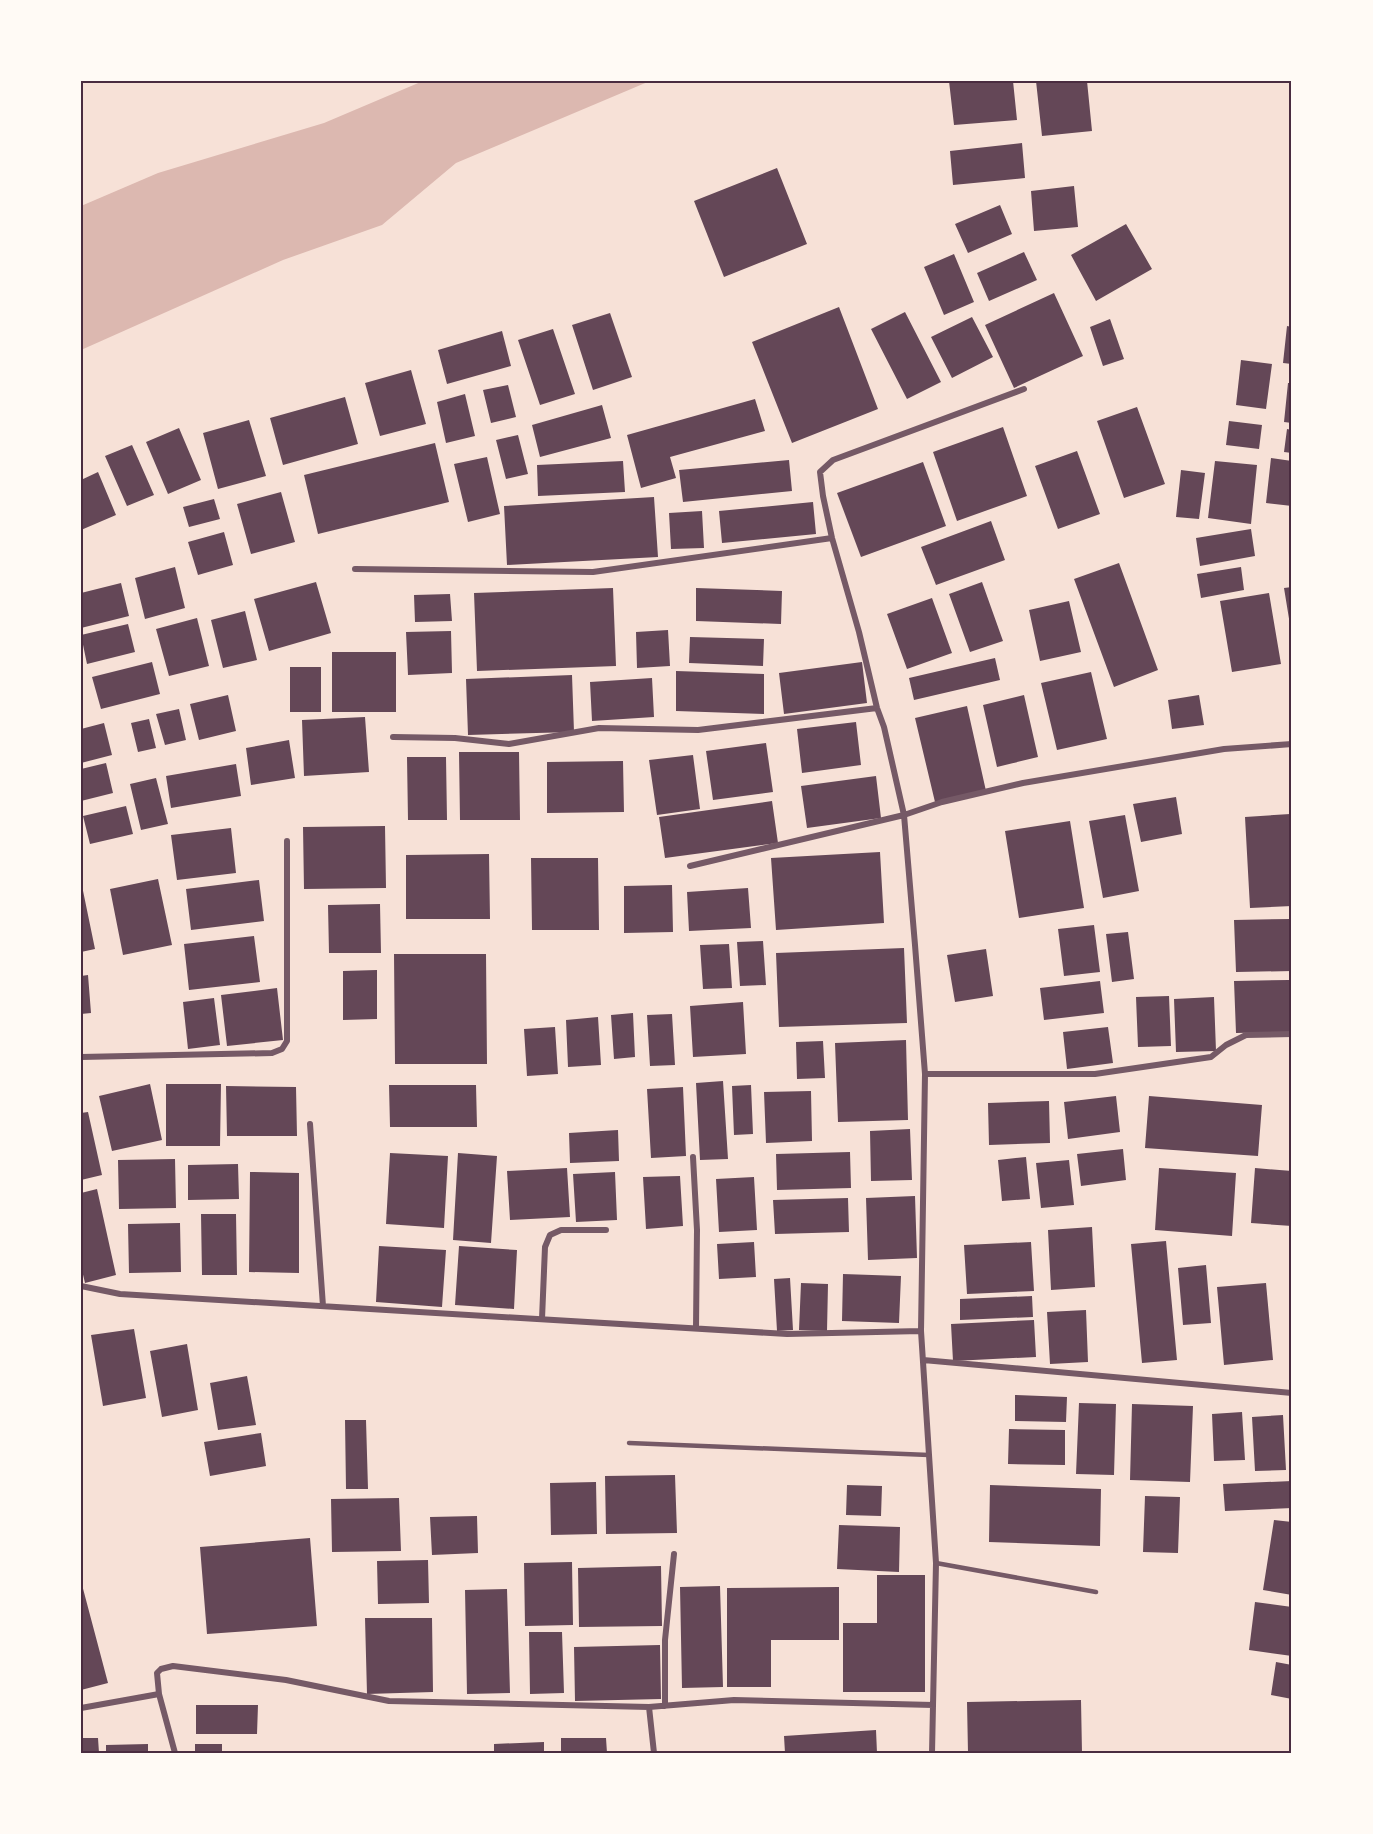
<svg xmlns="http://www.w3.org/2000/svg" width="1373" height="1834" font-family="'Nunito Sans',sans-serif">
  <style>
    .water { fill: #dcb8b0 }
    .building { fill: #644757 }
    .lines { fill: none; stroke-linecap: round; stroke-linejoin: round }
    .service { stroke: #755966; stroke-width: 4.5 }
    .minor { stroke: #755966; stroke-width: 6 }
    .neatline { fill: none; stroke: #4a2c40; stroke-width: 2 }
  </style>
  <rect width="100%" height="100%" fill="#f7e1d7"/>
  <path class="water" d="M423,81H650L456,163L382,225L283,260L81,350V206L158,173L324,123Z"/>
  <path class="building" d="M949,81H1013L1017,120L954,125Z
    M1036,81H1087L1092,131L1042,136Z
    M1022,143L1025,178L953,185L950,151Z
    M777,168L807,244L724,277L694,201Z
    M1074,186L1078,227L1034,231L1031,191Z
    M1000,205L1012,234L968,253L955,224Z
    M1126,224L1152,269L1096,301L1071,255Z
    M1024,252L1037,280L989,301L977,273Z
    M954,254L974,302L944,315L924,267Z
    M1054,293L1083,356L1014,388L985,325Z
    M839,307L878,409L792,443L752,342Z
    M905,312L941,382L907,399L871,329Z
    M610,313L632,377L593,390L572,325Z
    M972,317L993,357L952,378L931,337Z
    M1110,319L1124,359L1103,366L1090,327Z
    M1287,326L1292,327V364L1283,363Z
    M553,329L575,394L540,405L518,340Z
    M502,331L511,366L447,384L438,350Z
    M1241,360L1272,364L1266,409L1236,405Z
    M411,370L426,424L380,436L365,383Z
    M1288,383H1292V423L1284,422Z
    M508,385L516,417L491,423L483,390Z
    M465,394L475,436L446,443L437,402Z
    M345,397L358,444L283,465L270,418Z
    M755,399L765,431L670,457L676,478L641,488L627,435Z
    M602,405L611,438L540,457L532,425Z
    M1137,407L1165,484L1124,498L1097,421Z
    M249,420L266,476L218,489L203,433Z
    M1229,421L1262,425L1259,449L1226,445Z
    M1003,427L1027,496L957,521L933,452Z
    M179,428L201,480L168,494L146,442Z
    M1287,429L1292,430V453L1284,452Z
    M518,435L528,474L506,479L496,440Z
    M435,443L449,502L318,534L304,475Z
    M132,445L154,495L127,506L105,456Z
    M1077,451L1100,514L1058,529L1035,466Z
    M487,457L500,514L468,522L454,464Z
    M1271,458L1292,461V506L1266,503Z
    M789,460L792,491L683,502L679,470Z
    M623,461L625,492L538,496L537,465Z
    M1215,461L1257,465L1251,524L1208,518Z
    M923,462L946,526L861,557L837,493Z
    M1181,470L1205,473L1199,519L1176,517Z
    M98,472L116,515L81,530V480Z
    M281,492L295,542L251,554L237,504Z
    M654,497L658,557L507,565L504,506Z
    M214,499L220,519L189,527L183,507Z
    M813,502L816,534L722,543L719,511Z
    M702,511L704,548L671,549L669,513Z
    M991,521L1005,560L936,585L921,547Z
    M1251,529L1255,556L1200,566L1196,538Z
    M224,532L233,565L198,575L188,542Z
    M1119,563L1158,670L1114,687L1074,579Z
    M175,567L185,608L145,619L135,578Z
    M1241,567L1244,590L1201,598L1197,574Z
    M316,582L331,633L269,651L254,599Z
    M982,582L1003,641L970,652L949,594Z
    M121,583L129,616L81,628V593Z
    M1292,587V631H1291L1284,588Z
    M613,588L616,666L477,671L474,593Z
    M696,588L782,591L781,624L696,621Z
    M1269,593L1281,664L1232,672L1220,601Z
    M450,594L452,621L415,622L414,595Z
    M932,598L952,653L907,669L887,614Z
    M1069,601L1081,652L1040,661L1029,610Z
    M245,611L257,660L223,668L211,620Z
    M197,618L209,666L169,676L156,629Z
    M128,624L135,652L87,664L81,635Z
    M668,630L670,666L637,668L636,632Z
    M451,631L452,673L408,675L406,632Z
    M690,637L764,639L763,666L689,663Z
    M332,652H396V712H332Z
    M995,658L1000,680L914,700L909,678Z
    M152,662L160,694L101,709L92,677Z
    M862,662L867,703L784,714L779,673Z
    M290,667H321V712H290Z
    M676,671L764,674V714L676,711Z
    M1091,672L1107,739L1057,750L1041,683Z
    M572,675L574,732L468,735L466,679Z
    M652,678L654,717L592,721L590,682Z
    M228,695L236,731L199,740L190,704Z
    M1024,695L1038,757L997,767L983,705Z
    M1199,695L1204,725L1172,729L1168,700Z
    M967,706L986,791L935,802L915,718Z
    M179,709L186,740L165,745L156,714Z
    M365,717L369,772L304,776L302,720Z
    M149,719L156,748L138,752L131,723Z
    M856,722L861,765L802,773L797,729Z
    M104,723L112,755L81,763V729Z
    M289,740L295,778L251,785L246,748Z
    M766,743L773,792L713,800L706,751Z
    M459,752H519L520,820H460Z
    M693,755L700,809L657,815L649,760Z
    M407,757H446L447,820H408Z
    M623,761L624,812L547,813V762Z
    M106,763L113,793L81,801V769Z
    M236,764L241,796L171,808L166,776Z
    M876,776L881,818L807,828L801,786Z
    M156,778L168,824L141,830L130,784Z
    M1176,797L1182,834L1141,842L1133,804Z
    M772,801L778,843L665,858L659,817Z
    M126,806L133,834L90,844L83,816Z
    M1290,814L1292,906L1250,908L1245,817Z
    M1125,815L1139,891L1103,898L1089,821Z
    M1070,821L1084,908L1019,918L1005,831Z
    M385,826L386,888L304,889L303,827Z
    M231,828L236,873L177,880L171,835Z
    M880,852L884,923L776,930L771,858Z
    M489,854L490,919H406V855Z
    M531,858H598L599,930H532Z
    M158,879L172,945L123,955L110,889Z
    M259,880L264,921L191,930L186,889Z
    M81,881L95,949L81,952Z
    M672,885L673,932L624,933V886Z
    M748,888L751,928L689,931L687,892Z
    M380,904L381,953H329L328,905Z
    M1291,919L1292,971L1236,972L1234,920Z
    M1094,925L1100,972L1064,976L1058,929Z
    M1128,932L1134,979L1112,982L1106,934Z
    M254,936L260,982L189,990L184,944Z
    M763,941L766,985L740,986L737,942Z
    M729,944L732,988L703,989L700,945Z
    M904,948L907,1023L779,1027L776,953Z
    M986,949L993,996L955,1002L947,955Z
    M394,954H486L487,1064H395Z
    M377,970V1019L343,1020V971Z
    M88,975L91,1013L81,1014V976Z
    M1289,980L1290,1032L1236,1033L1234,981Z
    M1100,981L1104,1013L1044,1020L1040,988Z
    M277,988L283,1040L227,1046L221,995Z
    M1169,996L1171,1046L1138,1047L1136,997Z
    M1214,997L1216,1051L1176,1052L1174,999Z
    M214,998L220,1045L188,1049L183,1002Z
    M743,1002L746,1054L693,1057L690,1006Z
    M633,1013L635,1057L614,1059L611,1015Z
    M672,1014L675,1065L650,1066L647,1015Z
    M598,1017L601,1065L568,1067L566,1020Z
    M555,1027L558,1074L527,1076L524,1029Z
    M1108,1027L1113,1063L1067,1069L1063,1032Z
    M906,1040L908,1120L838,1122L835,1043Z
    M823,1041L825,1078L797,1079L796,1042Z
    M723,1081L728,1159L700,1160L696,1083Z
    M150,1084L162,1140L112,1151L99,1096Z
    M166,1084H221L220,1146H166Z
    M389,1085H476L477,1127H390Z
    M751,1085L753,1134L734,1135L732,1086Z
    M226,1086L296,1087L297,1136H227Z
    M683,1087L686,1156L651,1158L647,1089Z
    M811,1091L812,1141L766,1143L764,1092Z
    M1116,1096L1120,1132L1068,1139L1064,1102Z
    M1149,1096L1262,1105L1258,1156L1145,1148Z
    M1049,1101L1050,1143L989,1145L988,1103Z
    M88,1112L102,1175L81,1180V1113Z
    M910,1129L912,1180L871,1181L870,1131Z
    M618,1130L619,1161L570,1163L569,1133Z
    M1123,1149L1126,1180L1081,1186L1077,1154Z
    M850,1152L851,1188L777,1190L776,1154Z
    M390,1153L448,1156L444,1228L386,1224Z
    M458,1153L497,1156L491,1243L453,1240Z
    M1026,1157L1030,1199L1002,1201L998,1160Z
    M175,1159L176,1208L119,1209L118,1160Z
    M1069,1160L1074,1205L1041,1208L1036,1163Z
    M238,1164L239,1199L188,1200V1165Z
    M567,1168L570,1217L510,1220L507,1171Z
    M1159,1168L1236,1173L1232,1236L1155,1230Z
    M1255,1168L1292,1171V1226L1251,1223Z
    M250,1172L299,1173V1273L249,1272Z
    M615,1172L617,1220L576,1222L573,1174Z
    M680,1176L683,1226L646,1229L643,1177Z
    M754,1177L757,1230L719,1232L716,1179Z
    M97,1189L116,1275L85,1283L81,1266V1193Z
    M915,1196L917,1258L868,1260L866,1198Z
    M848,1198L849,1232L775,1234L773,1200Z
    M201,1214H236L237,1275H202Z
    M180,1223L181,1272L129,1273L128,1224Z
    M1092,1227L1095,1287L1051,1290L1048,1230Z
    M1166,1241L1177,1360L1142,1363L1131,1244Z
    M754,1242L756,1277L719,1279L717,1244Z
    M1031,1242L1034,1291L967,1294L964,1245Z
    M379,1246L446,1250L442,1307L376,1302Z
    M459,1246L517,1250L514,1309L455,1305Z
    M1206,1265L1211,1323L1183,1325L1178,1268Z
    M843,1274L901,1276L899,1323L842,1321Z
    M790,1278L793,1330L777,1331L774,1279Z
    M801,1283L828,1284L827,1331L799,1330Z
    M1266,1283L1273,1360L1224,1365L1217,1287Z
    M1032,1296L1033,1317L960,1320V1299Z
    M1086,1310L1088,1362L1050,1364L1047,1312Z
    M1034,1320L1036,1357L953,1361L951,1324Z
    M134,1329L146,1398L103,1406L91,1335Z
    M187,1344L198,1410L162,1417L150,1351Z
    M247,1376L256,1425L218,1430L210,1383Z
    M1015,1395L1067,1397L1066,1422L1015,1421Z
    M1079,1403L1116,1404L1114,1475L1076,1474Z
    M1132,1404L1193,1406L1190,1482L1130,1480Z
    M1242,1412L1245,1460L1214,1461L1212,1414Z
    M1283,1415L1286,1470L1255,1471L1252,1417Z
    M345,1420H366L368,1489H346Z
    M1009,1429L1065,1430V1465L1008,1464Z
    M261,1433L266,1466L210,1476L204,1442Z
    M675,1475L677,1533L606,1534L605,1476Z
    M1292,1481V1508L1225,1511L1223,1484Z
    M596,1482L597,1534L551,1535L550,1483Z
    M847,1485L882,1486L881,1516L846,1515Z
    M990,1485L1101,1489L1100,1546L989,1542Z
    M1145,1496L1180,1497L1178,1553L1143,1552Z
    M399,1498L401,1551L332,1552L331,1499Z
    M477,1516L478,1553L432,1555L430,1517Z
    M1274,1520L1292,1522V1595L1263,1590Z
    M839,1525L900,1527L899,1572L837,1569Z
    M310,1538L317,1626L207,1634L200,1547Z
    M428,1560L429,1603L378,1604L377,1561Z
    M572,1562L573,1625L525,1626L524,1563Z
    M661,1566L662,1626L579,1627L578,1568Z
    M877,1575H925V1692H843V1623H877Z
    M81,1581L108,1683L81,1690Z
    M720,1586L723,1687L682,1688L680,1587Z
    M839,1587V1640H771V1687H727V1588Z
    M507,1589L510,1693L467,1694L465,1590Z
    M1255,1602L1292,1607V1656L1249,1650Z
    M365,1618H432L433,1692L367,1694Z
    M529,1632H562L564,1693L530,1694Z
    M660,1645L661,1699L575,1701L574,1647Z
    M1276,1662L1292,1665V1699L1271,1695Z
    M1081,1700L1082,1753H968L967,1702Z
    M196,1705H258L257,1734H196Z
    M876,1730L877,1753H785L784,1736Z
    M81,1738H98L99,1753H81Z
    M561,1738H606L607,1753H561Z
    M544,1742V1753H494V1744Z
    M148,1744V1753H106V1745Z
    M195,1744H222V1753H195Z"/>
  <g class="lines">
    <path class="service" d="M629,1443L929,1455
      M936,1563L1096,1592"/>
    <path class="minor" d="M355,569L593,572L832,538
      M393,737L455,738L509,744L599,728L698,730L877,708
      M690,866L904,815L942,802L1023,783L1224,749L1292,744
      M81,1057L272,1053L282,1049L287,1041V841
      M925,1074H1095L1211,1057L1226,1045L1246,1035L1292,1034
      M310,1124L323,1306
      M693,1157L697,1230L696,1328
      M81,1286L120,1294L787,1334L921,1331
      M542,1319L545,1247L550,1235L561,1230H606
      M923,1360L1292,1393
      M665,1706V1640L674,1554
      M649,1707L654,1753
      M81,1708L159,1694
      M175,1753L159,1694L157,1673L161,1669L173,1666L286,1680L389,1701L649,1707L734,1700L933,1705
      M932,1753L936,1563L921,1331L925,1074L915,945L904,815L884,727L877,708L859,632L832,538L823,496L820,472L833,460L1024,389"/>
  </g>
  <rect width="1373" height="1834" fill="none" stroke="#fffaf5" stroke-width="165"/>
  <rect x="82" y="82" width="1208" height="1670" class="neatline"/>
</svg>
